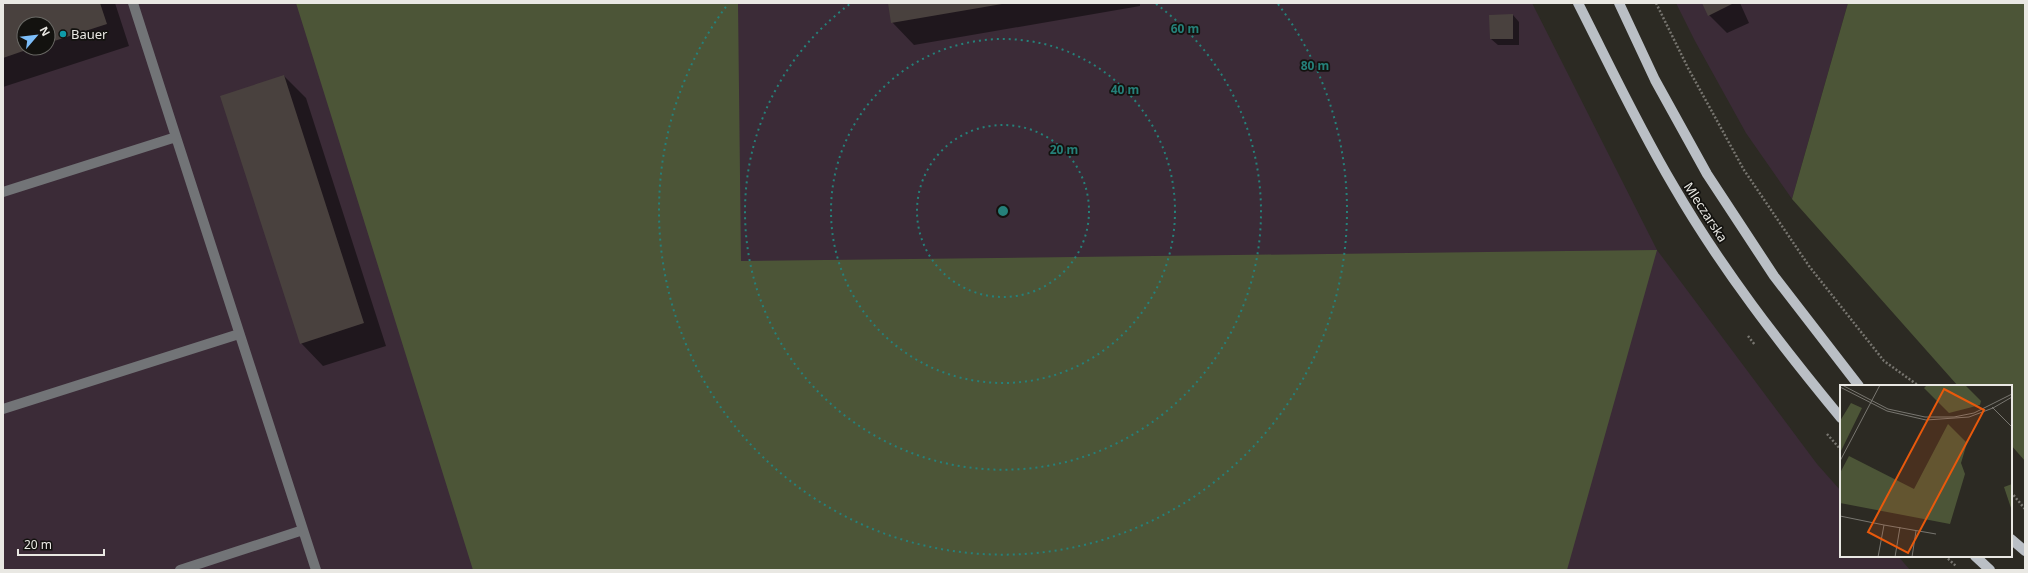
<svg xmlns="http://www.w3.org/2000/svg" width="2028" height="573" font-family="'Noto Sans',sans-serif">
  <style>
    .industrial { fill: #3b2b37; fill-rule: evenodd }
    .green { fill: #4c5537 }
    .shadow { fill: #0007; fill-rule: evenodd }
    .building { fill: #49413e }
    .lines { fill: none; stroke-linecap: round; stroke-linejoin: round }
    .path { stroke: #787670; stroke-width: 2.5; stroke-dasharray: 2 2; stroke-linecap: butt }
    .minor { stroke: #727477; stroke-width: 10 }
    .major { stroke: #babfc5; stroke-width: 10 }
    .ring { fill: none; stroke: #25817a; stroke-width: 2; stroke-dasharray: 2 4 }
    .culture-dot { fill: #0f9aa8; stroke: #13120f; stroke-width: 1.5 }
    .labels { text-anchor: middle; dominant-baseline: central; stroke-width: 3.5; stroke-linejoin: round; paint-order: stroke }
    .poi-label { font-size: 13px; fill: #e9e8e3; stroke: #13120f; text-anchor: start }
    .street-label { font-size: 13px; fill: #e9e8e3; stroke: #13120f }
    .inset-road { fill: none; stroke: #787670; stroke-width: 1 }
    .view { fill: #e8590c; fill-opacity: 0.15; stroke: #e8590c; stroke-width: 2 }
    .inset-edge { fill: none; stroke: #e9e8e3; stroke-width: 2 }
    .centre { fill: #25817a; stroke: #13120f; stroke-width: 2 }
    .ring-label { font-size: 12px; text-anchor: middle; font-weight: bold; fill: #25817a; stroke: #13120f; stroke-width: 3.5; stroke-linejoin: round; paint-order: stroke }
  </style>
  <rect width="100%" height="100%" fill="#2c2a23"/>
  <path class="industrial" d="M3,3H1532L1657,250L1817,464L1841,491V556H1898L1910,570H3ZM24,24H48V48H24Z
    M1676,3H1848L1792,199L1746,133L1695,41Z"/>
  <path class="green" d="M296,3H738L741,261L1657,250L1567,570H473Z
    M1848,3H2025V461L2011,445V386H1958L1792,199Z"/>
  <path class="shadow" d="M3,3H115L129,46L3,87ZM24,24H48V48H24Z
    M889,3H1140V6L914,45L892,22Z
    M1703,3H1740L1749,23L1727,33L1709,15Z
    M1513,15L1519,22V45H1498L1491,39Z
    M284,76L306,98L386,346L323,366L301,343Z"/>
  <path class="building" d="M3,3H100L107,24L48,43V24H24V48H32L3,58Z
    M888,3H1002V4L891,23Z
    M1702,3H1731L1732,4L1708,16Z
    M1513,14V39H1490L1489,15Z
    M284,75L364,323L300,344L220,96Z"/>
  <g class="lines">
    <path class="path" d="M1656,3L1688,68L1744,170L1809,266L1884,361L1919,386
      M1748,336L1755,345
      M1827,434L1841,450
      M2011,492L2025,509
      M1945,556L1956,566"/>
    <path class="minor" d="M176,137L316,570
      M3,192L176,137L133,3
      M3,409L239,334
      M180,570L303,530"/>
    <path class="major" d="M1578,3C1609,64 1638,126 1673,185C1721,268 1780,344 1841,418
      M1619,3L1655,80L1707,174L1774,276L1859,386
      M2011,539L2025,551
      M1975,556L1990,570"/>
  </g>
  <g class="ring">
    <circle cx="1003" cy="211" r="86"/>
    <circle cx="1003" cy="211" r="172"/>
    <path d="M1156 4A258 258 0 1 1 850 4"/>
    <path d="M1278 4A344 344 0 1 1 728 4"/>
  </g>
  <circle class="culture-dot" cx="63" cy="34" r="4"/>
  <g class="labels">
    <g class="poi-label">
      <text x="71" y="34">Bauer</text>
    </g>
    <g class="street-label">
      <text transform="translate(1706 212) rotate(57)">Mleczarska</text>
    </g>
  </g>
  <g transform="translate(1840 385)">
    <rect width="172" height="172" fill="#2c2a23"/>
    <path d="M87,0H125L141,16L140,20L109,28L84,3ZM11,18L22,23L0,68V36ZM108,39L127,58L121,78L125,89L110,139L0,118V88L9,71L74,104ZM172,99V126L164,102Z" fill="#4c5537"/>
    <path class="inset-road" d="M2,0L48,24L85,32H114L134,28L172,9M0,2L47,26L86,35L129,32L153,23L172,12M152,22L172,42M0,76L40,0M0,131L44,140L38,172M44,140L96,149M55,172L60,142M72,172L76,146"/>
    <path class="view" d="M104,4L144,25L68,168L28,147Z"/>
    <rect width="172" height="172" class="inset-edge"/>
  </g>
  <circle cx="1003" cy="211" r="6" class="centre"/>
  <g class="ring-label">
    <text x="1185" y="33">60 m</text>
    <text x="1315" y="70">80 m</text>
    <text x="1125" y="94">40 m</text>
    <text x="1064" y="154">20 m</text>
  </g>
  <rect width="2028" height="573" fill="none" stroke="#e9e8e3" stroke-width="8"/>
  <g transform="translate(36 36) rotate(62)"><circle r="19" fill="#13120f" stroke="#696864"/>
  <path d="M0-3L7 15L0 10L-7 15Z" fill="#7cbef9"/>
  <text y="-6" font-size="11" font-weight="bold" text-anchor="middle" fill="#e9e8e3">N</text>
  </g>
  <path d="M18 549v6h86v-6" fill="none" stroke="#e9e8e3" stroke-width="2"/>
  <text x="24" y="549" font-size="12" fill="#e9e8e3" stroke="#13120f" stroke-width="3" paint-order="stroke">20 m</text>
</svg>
